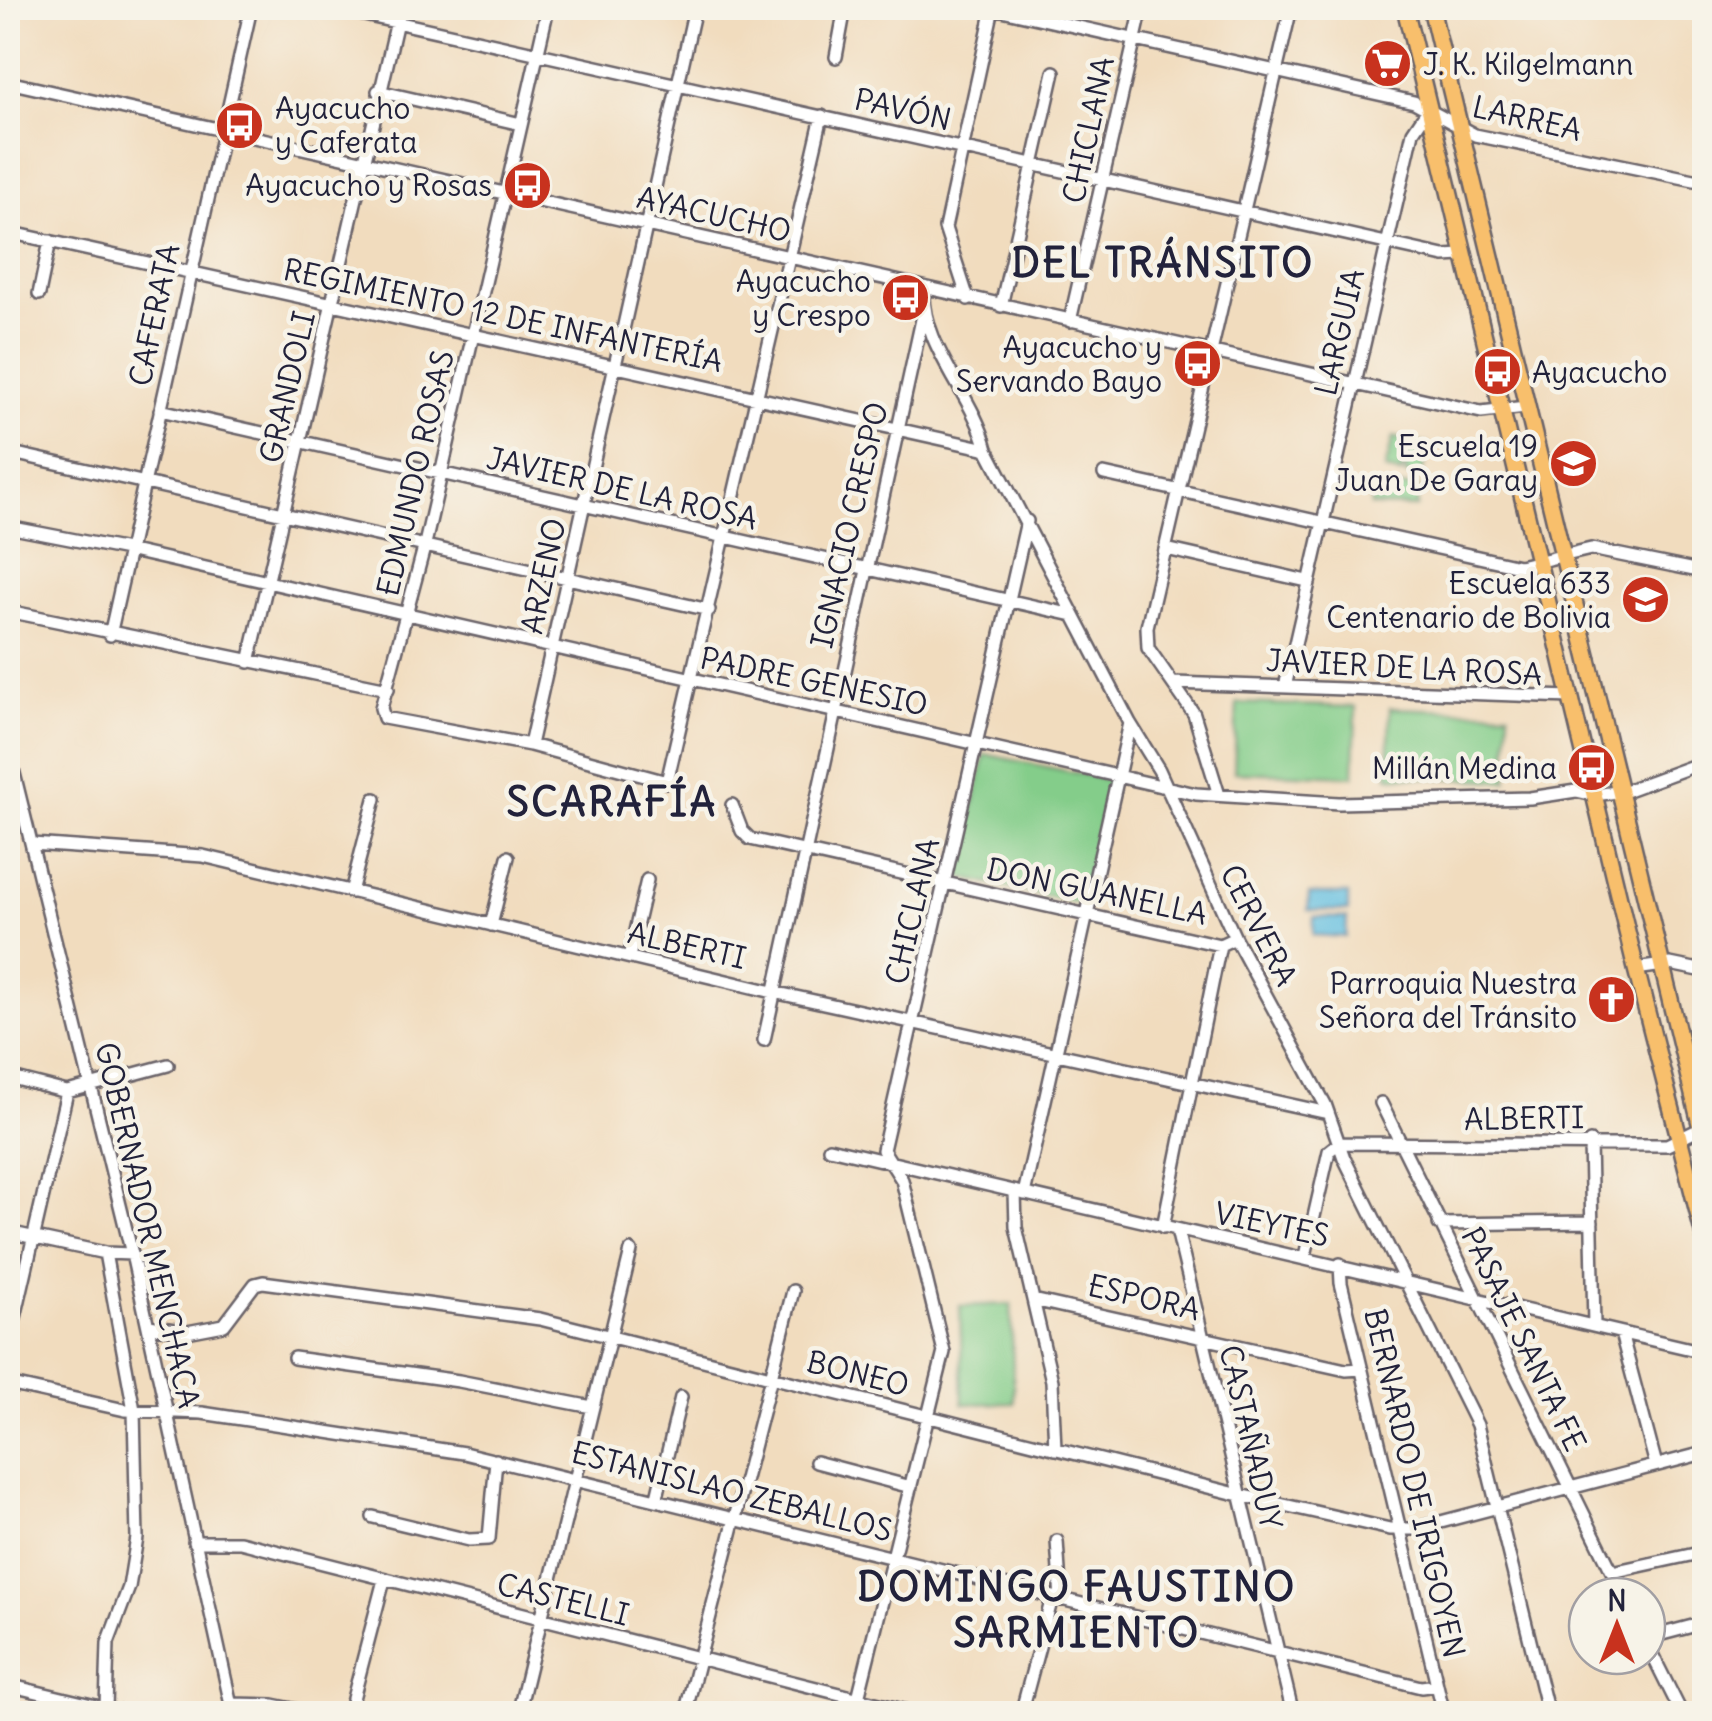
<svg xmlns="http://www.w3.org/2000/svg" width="1712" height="1721" font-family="Delius,sans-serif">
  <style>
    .green { fill: #84cd8a; stroke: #537862; stroke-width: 2.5 }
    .water { fill: #63bfe1; stroke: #42708e; stroke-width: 2.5 }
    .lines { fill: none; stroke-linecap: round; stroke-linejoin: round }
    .minor-casing { stroke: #6a6369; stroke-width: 16 }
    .major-casing { stroke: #6a6369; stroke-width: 20 }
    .minor { stroke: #fff; stroke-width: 11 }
    .major { stroke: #f8bf6c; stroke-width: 15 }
    .labels { text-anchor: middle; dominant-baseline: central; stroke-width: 9; stroke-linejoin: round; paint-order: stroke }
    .poi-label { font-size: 30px; fill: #22223b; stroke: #f7f3e8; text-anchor: end }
    .street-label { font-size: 30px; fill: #22223b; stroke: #f7f3e8 }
    .district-label { font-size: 40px; font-weight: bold; letter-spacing: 2.5px; fill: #22223b; stroke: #f7f3e8 }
  </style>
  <rect width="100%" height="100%" fill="#f7f3e8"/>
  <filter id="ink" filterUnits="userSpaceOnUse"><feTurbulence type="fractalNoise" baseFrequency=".01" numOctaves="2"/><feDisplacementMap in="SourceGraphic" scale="20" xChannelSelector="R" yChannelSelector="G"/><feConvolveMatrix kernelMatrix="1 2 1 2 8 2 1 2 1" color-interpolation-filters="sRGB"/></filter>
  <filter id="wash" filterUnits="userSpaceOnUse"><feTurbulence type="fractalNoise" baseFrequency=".0048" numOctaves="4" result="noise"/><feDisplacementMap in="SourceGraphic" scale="40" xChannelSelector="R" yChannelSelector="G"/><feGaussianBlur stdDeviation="2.25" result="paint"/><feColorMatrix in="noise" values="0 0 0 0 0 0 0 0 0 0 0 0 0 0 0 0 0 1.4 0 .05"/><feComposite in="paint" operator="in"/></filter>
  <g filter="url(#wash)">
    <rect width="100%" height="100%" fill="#f1dcbe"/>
    <path class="green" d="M1393,437L1409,441L1401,474L1385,470Z
      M1412,441L1428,445L1421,478L1405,474Z
      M1371,487H1418L1417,507L1371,506Z
      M1237,703L1356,707L1354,776L1234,772Z
      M1390,708L1509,712L1507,781L1388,776Z
      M985,754L1110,780L1081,904L957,877Z
      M1011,1304L1014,1403L963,1404L960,1306Z"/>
    <path class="water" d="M1309,894H1348V911L1308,910Z
      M1314,917L1347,918L1346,937L1313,935Z"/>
  </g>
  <g filter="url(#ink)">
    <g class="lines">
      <defs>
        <path id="minor" d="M333,8L1444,256L1462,255
          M548,8L425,544L381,708L384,718L530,745L667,782L822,116
          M993,8L1414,102L1475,135L1704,182
          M8,36L14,8
          M836,57L845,8
          M8,82L1481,412L1526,407
          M378,91L521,124
          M8,232L987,449
          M924,289C921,346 973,394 987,449L1130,723L1159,770L1235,938L1325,1104L1344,1158L1477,1425L1548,1714
          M39,294L50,241
          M968,299L945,228L993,8
          M1001,306L1054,72
          M1070,321L1142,8
          M160,410L1073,615
          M8,452L709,610
          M1104,474L1519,566L1591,549L1704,572
          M8,527L127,550L1196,794L1339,803L1530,798L1576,791L1594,795L1625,791L1704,762
          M1166,549L1307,581
          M8,611L388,689
          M110,635L251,8
          M249,662L400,8
          M1174,683L1571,697
          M1285,687L1413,132L1427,111
          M530,745L695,8
          M8,749L132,1254L233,1714
          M1219,795L1194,714L1148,648L1147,627L1291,8
          M732,805L742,831L750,839L1220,945L1235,938
          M32,844L203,856L773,992L1328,1113
          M351,892L375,799
          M491,925L508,857
          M629,957L647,880
          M1636,969L1670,964L1704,971
          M764,1040L923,315
          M8,1077L67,1092L168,1065
          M1381,1103L1624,1596
          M1590,1142L1594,1326
          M829,1148L1704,1352
          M1015,1192L1016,1227L1052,1381L1055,1449
          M1024,1194L1130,723
          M1439,1224L1592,1222
          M1163,1227L1220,945
          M1177,1230L1293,1714
          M8,1232L105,1253L132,1254
          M105,1253L134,1410L137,1538L129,1587L108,1643L106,1708
          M1305,1256L1329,1151L1339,1143L1667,1145L1704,1127
          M1340,1264L1341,1283L1444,1714
          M1033,1300L1346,1370L1361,1369
          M149,1326L187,1332L224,1325L255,1284L263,1282L540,1319L1240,1495L1390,1529H1414L1704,1453
          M1621,1333L1656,1465
          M8,1348L67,1092
          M294,1358L459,1381L592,1407
          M8,1384L125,1410L202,1413L464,1453L1421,1687L1437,1685
          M816,1462L911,1487
          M657,1497L681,1397
          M373,1517L469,1540L489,1539L496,1460
          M1057,1541L1061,1600
          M194,1542H240L919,1714
          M1612,1572L1704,1552
          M1647,1638L1704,1623
          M1647,1644L1682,1714
          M8,1685L129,1714
          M231,1704L273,1705L317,1714
          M349,1714L384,1580
          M518,1714L631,1251
          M685,1714L793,1291
          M854,1714L944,1352L902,1180L883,1150L1027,521
          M1021,1714L1052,1598
          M1697,1714L1704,1712"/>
        <path id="major" d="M1405,8L1636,969L1704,1236
          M1431,8L1704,1140"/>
      </defs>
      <use href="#minor" class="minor-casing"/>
      <use href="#major" class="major-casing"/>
      <use href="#minor" class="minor"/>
      <use href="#major" class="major"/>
    </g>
  </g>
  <defs>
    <symbol id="supermarket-disc" viewBox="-11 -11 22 22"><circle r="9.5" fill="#c8321e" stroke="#f7f3e8"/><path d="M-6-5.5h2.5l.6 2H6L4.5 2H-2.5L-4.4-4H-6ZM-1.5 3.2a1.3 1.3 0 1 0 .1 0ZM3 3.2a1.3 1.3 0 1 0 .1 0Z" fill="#fff"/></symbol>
    <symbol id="bus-disc" viewBox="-11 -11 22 22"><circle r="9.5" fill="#c8321e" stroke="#f7f3e8"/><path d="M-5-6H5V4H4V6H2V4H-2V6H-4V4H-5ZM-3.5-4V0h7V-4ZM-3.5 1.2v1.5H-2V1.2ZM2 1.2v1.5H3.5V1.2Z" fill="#fff"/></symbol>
    <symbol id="school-disc" viewBox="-11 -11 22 22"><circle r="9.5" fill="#c8321e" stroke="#f7f3e8"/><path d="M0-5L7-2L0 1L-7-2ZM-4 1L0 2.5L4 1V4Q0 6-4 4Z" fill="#fff"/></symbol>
    <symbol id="church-disc" viewBox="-11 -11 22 22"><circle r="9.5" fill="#c8321e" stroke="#f7f3e8"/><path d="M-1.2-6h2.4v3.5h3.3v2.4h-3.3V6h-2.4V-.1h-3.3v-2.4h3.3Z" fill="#fff"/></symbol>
  </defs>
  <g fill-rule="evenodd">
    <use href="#supermarket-disc" x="1360" y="36" width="55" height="55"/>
    <use href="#bus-disc" x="212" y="98" width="55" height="55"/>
    <use href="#bus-disc" x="500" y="158" width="55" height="55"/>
    <use href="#bus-disc" x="878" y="270" width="55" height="55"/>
    <use href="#bus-disc" x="1170" y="336" width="55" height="55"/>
    <use href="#bus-disc" x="1470" y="344" width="55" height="55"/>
    <use href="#school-disc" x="1546" y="436" width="55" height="55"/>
    <use href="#school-disc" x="1618" y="572" width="55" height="55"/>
    <use href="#bus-disc" x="1564" y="740" width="55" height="55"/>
    <use href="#church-disc" x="1584" y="972" width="55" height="55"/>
  </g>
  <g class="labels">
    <g class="poi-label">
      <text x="1423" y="64" text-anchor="start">J. K. Kilgelmann</text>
      <text x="275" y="108" text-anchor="start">Ayacucho<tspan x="275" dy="34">y Caferata</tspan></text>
      <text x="492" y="185">Ayacucho y Rosas</text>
      <text x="871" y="281">Ayacucho<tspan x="871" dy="34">y Crespo</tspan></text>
      <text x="1162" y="347">Ayacucho y<tspan x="1162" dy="34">Servando Bayo</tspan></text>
      <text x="1532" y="372" text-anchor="start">Ayacucho</text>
      <text x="1538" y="446">Escuela 19<tspan x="1538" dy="34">Juan De Garay</tspan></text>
      <text x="1611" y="583">Escuela 633<tspan x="1611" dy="34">Centenario de Bolivia</tspan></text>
      <text x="1557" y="768">Millán Medina</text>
      <text x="1577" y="983">Parroquia Nuestra<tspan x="1577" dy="34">Señora del Tránsito</tspan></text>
    </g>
    <g class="street-label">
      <text transform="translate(903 109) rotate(13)">PAVÓN</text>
      <text transform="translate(1527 118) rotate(13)">LARREA</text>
      <text transform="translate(1088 130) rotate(-78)">CHICLANA</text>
      <text transform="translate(714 214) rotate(13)">AYACUCHO</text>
      <text transform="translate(154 315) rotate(-78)">CAFERATA</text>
      <text transform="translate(503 315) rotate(12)">REGIMIENTO 12 DE INFANTERÍA</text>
      <text transform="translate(1339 332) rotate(-77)">LARGUIA</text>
      <text transform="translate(287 387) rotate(-77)">GRANDOLI</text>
      <text transform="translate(415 473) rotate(-77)">EDMUNDO ROSAS</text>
      <text transform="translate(622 488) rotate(13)">JAVIER DE LA ROSA</text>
      <text transform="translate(849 525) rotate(-77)">IGNACIO CRESPO</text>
      <text transform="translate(543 576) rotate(-78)">ARZENO</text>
      <text transform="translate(1404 667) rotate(3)">JAVIER DE LA ROSA</text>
      <text transform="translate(814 681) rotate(12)">PADRE GENESIO</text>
      <text transform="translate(1097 891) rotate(12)">DON GUANELLA</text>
      <text transform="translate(912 911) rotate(-77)">CHICLANA</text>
      <text transform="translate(1259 925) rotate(63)">CERVERA</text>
      <text transform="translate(687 945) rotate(13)">ALBERTI</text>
      <text transform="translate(1524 1118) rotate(-1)">ALBERTI</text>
      <text transform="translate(1272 1224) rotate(12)">VIEYTES</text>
      <text transform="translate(148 1225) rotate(77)">GOBERNADOR MENCHACA</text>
      <text transform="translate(1144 1297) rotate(13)">ESPORA</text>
      <text transform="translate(1524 1339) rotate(64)">PASAJE SANTA FE</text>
      <text transform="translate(858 1373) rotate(14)">BONEO</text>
      <text transform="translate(1251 1437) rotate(77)">CASTAÑADUY</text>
      <text transform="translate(1415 1483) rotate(77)">BERNARDO DE IRIGOYEN</text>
      <text transform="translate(732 1491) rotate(14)">ESTANISLAO ZEBALLOS</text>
      <text transform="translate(563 1599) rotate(14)">CASTELLI</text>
    </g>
    <g class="district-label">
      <text x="1163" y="263">DEL TRÁNSITO</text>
      <text x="612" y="802">SCARAFÍA</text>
      <text x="1077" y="1587">DOMINGO FAUSTINO<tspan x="1077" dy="46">SARMIENTO</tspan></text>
    </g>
  </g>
  <rect width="1712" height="1721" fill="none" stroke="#f7f3e8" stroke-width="40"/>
  <g transform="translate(1617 1626)"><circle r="48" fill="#f7f3e8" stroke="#a29fa3" stroke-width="2.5"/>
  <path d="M0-8L18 38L0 25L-18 38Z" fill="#c8321e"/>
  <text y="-15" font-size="28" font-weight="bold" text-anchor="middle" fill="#22223b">N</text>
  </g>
</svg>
